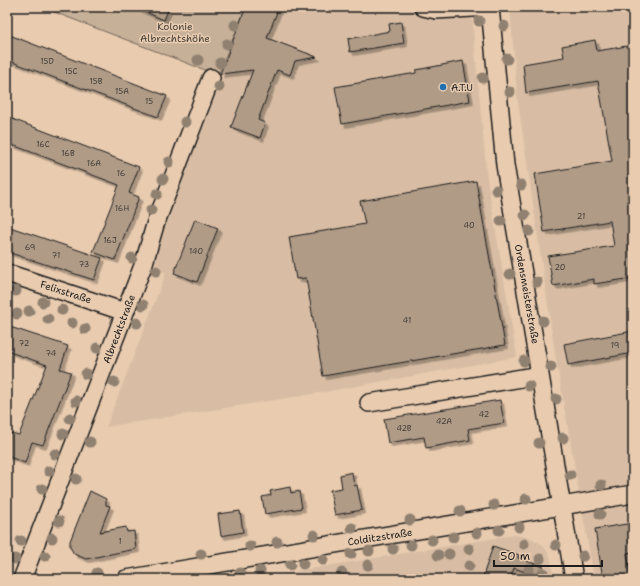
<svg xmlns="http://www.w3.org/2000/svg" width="640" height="586" font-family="'Shantell Sans',sans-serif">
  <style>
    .built { fill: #d8bda4 }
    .green { fill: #c7b098; stroke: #72665a }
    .building { fill: #b09b87; stroke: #1c1c1c; filter: url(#shadow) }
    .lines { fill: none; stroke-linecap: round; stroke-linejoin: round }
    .minor-casing { stroke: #1c1c1c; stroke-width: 20 }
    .minor { stroke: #e9ccb0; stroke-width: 17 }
    .tree { fill: #908070 }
    .poi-dot { fill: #1f6fb2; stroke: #e9ccb0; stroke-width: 1.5 }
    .labels { text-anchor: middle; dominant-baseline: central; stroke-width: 3; stroke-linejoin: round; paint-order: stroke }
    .number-label { font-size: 8px; fill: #413c37 }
    .park-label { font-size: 10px; fill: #47413b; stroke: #e9ccb0 }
    .poi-label { font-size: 10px; fill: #1c1c1c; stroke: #e9ccb0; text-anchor: start }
    .street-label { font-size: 10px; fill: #1c1c1c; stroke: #e9ccb0 }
  </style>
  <defs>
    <filter id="shadow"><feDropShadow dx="3.5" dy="3.5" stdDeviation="0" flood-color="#0004"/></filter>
  </defs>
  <rect width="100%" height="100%" fill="#e9ccb0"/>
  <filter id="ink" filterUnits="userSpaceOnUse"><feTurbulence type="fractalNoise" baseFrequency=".025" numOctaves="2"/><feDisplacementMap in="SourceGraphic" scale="8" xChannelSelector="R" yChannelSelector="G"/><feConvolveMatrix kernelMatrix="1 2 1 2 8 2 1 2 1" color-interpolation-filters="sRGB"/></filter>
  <g filter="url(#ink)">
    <path class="built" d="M246,7H471L487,178L517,357L319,393L106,427L166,273L155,268L160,228L199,126L203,127L221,80L223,75H220Z
      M510,7H633V579H594L555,353L517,95Z
      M513,535L529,537L543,545L550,556L554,579H249Z"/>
    <path class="green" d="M41,7H246L218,75Z"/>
    <path class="building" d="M134,7H162L168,10L164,20Z
      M246,7H279L267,38L317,57L295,61L290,75L277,70L258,120L265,123L260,138L231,127L253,70L220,74Z
      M401,22L404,43L350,52L348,39L390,31L389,24Z
      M7,34L167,96L158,117L7,60Z
      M595,40L597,51L633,45V278L594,284V279L553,286L548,256L614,246L610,221L544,232L535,174L612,161L598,81L526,93L523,64L564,57L562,46Z
      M463,61L470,101L342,124L335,87L416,73V70Z
      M7,117L139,167L129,193L139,197L115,260L93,252L119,185L7,143Z
      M476,181L505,345L323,376L306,278L296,279L289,237L365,224L360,201Z
      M195,219L218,228L197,282L174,273Z
      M7,226L102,258L94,280L7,252Z
      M7,326L68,346L60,369L71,372L43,445L32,442L25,463L7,456V432L19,435L47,365L7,351Z
      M633,331V353L568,365L564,344Z
      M500,400L504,423L468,429L470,440L426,448L424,437L388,443L384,419Z
      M352,472L354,486L357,485L362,510L335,515L330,490L342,488L340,475Z
      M290,487L291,493L299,491L302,508L265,514L262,497L271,495L270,491Z
      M90,491L106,499V505L110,506L100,532L126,527L127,532L134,531L136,549L86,559L74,554L70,547V541Z
      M240,511L243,532L221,536L218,514Z
      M633,523V552L627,553L631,579H603L595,529Z
      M493,546L519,555L518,558L544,567L540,577L514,568L510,579H482Z"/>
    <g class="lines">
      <defs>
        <path id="minor" d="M423,7L436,10L492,7
          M490,7L505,165L574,579
          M7,273L125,312
          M369,403L540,375
          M22,579L144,263L155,225L211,78
          M126,579L633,494"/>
      </defs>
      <use href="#minor" class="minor-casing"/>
      <use href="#minor" class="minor"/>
    </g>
    <g class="tree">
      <circle cx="479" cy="21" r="5.5"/>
      <circle cx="235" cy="25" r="5.5"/>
      <circle cx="504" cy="26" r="5.5"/>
      <circle cx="227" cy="44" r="5.5"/>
      <circle cx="507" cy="59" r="5.5"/>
      <circle cx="198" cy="60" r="5.5"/>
      <circle cx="220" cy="63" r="5.5"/>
      <circle cx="483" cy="78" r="5.5"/>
      <circle cx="219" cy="87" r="5.5"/>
      <circle cx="510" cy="92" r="5.5"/>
      <circle cx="185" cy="122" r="5.5"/>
      <circle cx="169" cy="162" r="5.5"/>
      <circle cx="163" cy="179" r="5.5"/>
      <circle cx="521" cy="185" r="5.5"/>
      <circle cx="496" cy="190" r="5.5"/>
      <circle cx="157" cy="194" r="5.5"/>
      <circle cx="151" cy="210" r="5.5"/>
      <circle cx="525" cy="215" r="5.5"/>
      <circle cx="501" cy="221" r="5.5"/>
      <circle cx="529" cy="231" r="5.5"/>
      <circle cx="132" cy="258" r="5.5"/>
      <circle cx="156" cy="271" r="5.5"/>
      <circle cx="510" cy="274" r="5.5"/>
      <circle cx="537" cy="282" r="5.5"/>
      <circle cx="16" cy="291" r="5.5"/>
      <circle cx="43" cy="302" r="5.5"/>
      <circle cx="143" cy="305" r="5.5"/>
      <circle cx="62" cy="310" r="5.5"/>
      <circle cx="29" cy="311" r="5.5"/>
      <circle cx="17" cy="314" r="5.5"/>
      <circle cx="48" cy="319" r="5.5"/>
      <circle cx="543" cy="321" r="5.5"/>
      <circle cx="72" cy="323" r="5.5"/>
      <circle cx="137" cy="323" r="5.5"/>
      <circle cx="85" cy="329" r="5.5"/>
      <circle cx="97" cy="348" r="5.5"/>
      <circle cx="524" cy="361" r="5.5"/>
      <circle cx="551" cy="367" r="5.5"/>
      <circle cx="86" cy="374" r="5.5"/>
      <circle cx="114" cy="382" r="5.5"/>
      <circle cx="529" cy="386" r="5.5"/>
      <circle cx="556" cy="399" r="5.5"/>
      <circle cx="76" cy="401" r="5.5"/>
      <circle cx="70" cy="418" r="5.5"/>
      <circle cx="63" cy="434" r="5.5"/>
      <circle cx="563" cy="438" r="5.5"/>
      <circle cx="90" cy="442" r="5.5"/>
      <circle cx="539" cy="443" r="5.5"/>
      <circle cx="55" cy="454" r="5.5"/>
      <circle cx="49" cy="471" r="5.5"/>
      <circle cx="570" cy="475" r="5.5"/>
      <circle cx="76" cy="479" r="5.5"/>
      <circle cx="601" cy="485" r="5.5"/>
      <circle cx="42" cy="489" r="5.5"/>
      <circle cx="526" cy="499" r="5.5"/>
      <circle cx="494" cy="505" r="5.5"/>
      <circle cx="460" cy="511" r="5.5"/>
      <circle cx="600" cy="514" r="5.5"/>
      <circle cx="410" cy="520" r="5.5"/>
      <circle cx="59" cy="521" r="5.5"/>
      <circle cx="519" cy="527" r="5.5"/>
      <circle cx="352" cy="528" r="5.5"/>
      <circle cx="499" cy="530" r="5.5"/>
      <circle cx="477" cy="533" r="5.5"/>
      <circle cx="314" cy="535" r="5.5"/>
      <circle cx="453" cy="537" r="5.5"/>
      <circle cx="52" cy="538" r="5.5"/>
      <circle cx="432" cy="540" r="5.5"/>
      <circle cx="21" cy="541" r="5.5"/>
      <circle cx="277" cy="542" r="5.5"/>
      <circle cx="524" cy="544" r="5.5"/>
      <circle cx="411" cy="545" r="5.5"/>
      <circle cx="556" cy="545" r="5.5"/>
      <circle cx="250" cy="546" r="5.5"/>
      <circle cx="393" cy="549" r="5.5"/>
      <circle cx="469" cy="549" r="5.5"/>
      <circle cx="369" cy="551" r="5.5"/>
      <circle cx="201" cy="554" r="5.5"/>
      <circle cx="351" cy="554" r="5.5"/>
      <circle cx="449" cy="554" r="5.5"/>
      <circle cx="438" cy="555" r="5.5"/>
      <circle cx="45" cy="556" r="5.5"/>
      <circle cx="583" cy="556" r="5.5"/>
      <circle cx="15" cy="559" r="5.5"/>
      <circle cx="540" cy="559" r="5.5"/>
      <circle cx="323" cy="560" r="5.5"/>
      <circle cx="303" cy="564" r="5.5"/>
      <circle cx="290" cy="565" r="5.5"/>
      <circle cx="368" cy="565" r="5.5"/>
      <circle cx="469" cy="566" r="5.5"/>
      <circle cx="529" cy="569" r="5.5"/>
      <circle cx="260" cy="571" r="5.5"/>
      <circle cx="97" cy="573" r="5.5"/>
      <circle cx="240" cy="573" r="5.5"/>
      <circle cx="342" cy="573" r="5.5"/>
      <circle cx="543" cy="573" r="5.5"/>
    </g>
  </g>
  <circle class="poi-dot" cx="443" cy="87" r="4"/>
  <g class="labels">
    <g class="number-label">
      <text x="47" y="61">15D</text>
      <text x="71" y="71">15C</text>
      <text x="96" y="81">15B</text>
      <text x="122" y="91">15A</text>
      <text x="149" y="101">15</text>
      <text x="43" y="144">16C</text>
      <text x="68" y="153">16B</text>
      <text x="94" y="163">16A</text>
      <text x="121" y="173">16</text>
      <text x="122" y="208">16H</text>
      <text x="581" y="216">21</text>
      <text x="469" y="225">40</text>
      <text x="110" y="240">16J</text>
      <text x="30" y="247">69</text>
      <text x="196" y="251">140</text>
      <text x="56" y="255">71</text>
      <text x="84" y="264">73</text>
      <text x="560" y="267">20</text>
      <text x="407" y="320">41</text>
      <text x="24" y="343">72</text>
      <text x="615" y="345">19</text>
      <text x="51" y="353">74</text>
      <text x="484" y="414">42</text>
      <text x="444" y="421">42A</text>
      <text x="404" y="428">42B</text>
      <text x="120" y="541">1</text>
    </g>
    <g class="park-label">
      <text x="175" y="26">Kolonie<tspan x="175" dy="12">Albrechtshöhe</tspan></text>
    </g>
    <g class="poi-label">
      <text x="451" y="87">A.T.U</text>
    </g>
    <g class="street-label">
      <text transform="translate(66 292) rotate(18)">Felixstraße</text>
      <text transform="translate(527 294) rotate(80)">Ordensmeisterstraße</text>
      <text transform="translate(119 329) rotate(-69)">Albrechtstraße</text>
      <text transform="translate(380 537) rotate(-9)">Colditzstraße</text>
    </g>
  </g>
  <rect width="640" height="586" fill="none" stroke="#e9ccb0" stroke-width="24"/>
  <rect x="12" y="12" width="616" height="562" fill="none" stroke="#1c1c1c" stroke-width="1.5" filter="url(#ink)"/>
  <path d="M494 560v6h108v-6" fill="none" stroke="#1c1c1c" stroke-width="2"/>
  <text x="500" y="560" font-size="12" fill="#1c1c1c" stroke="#e9ccb0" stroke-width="3" paint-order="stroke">50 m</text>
</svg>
